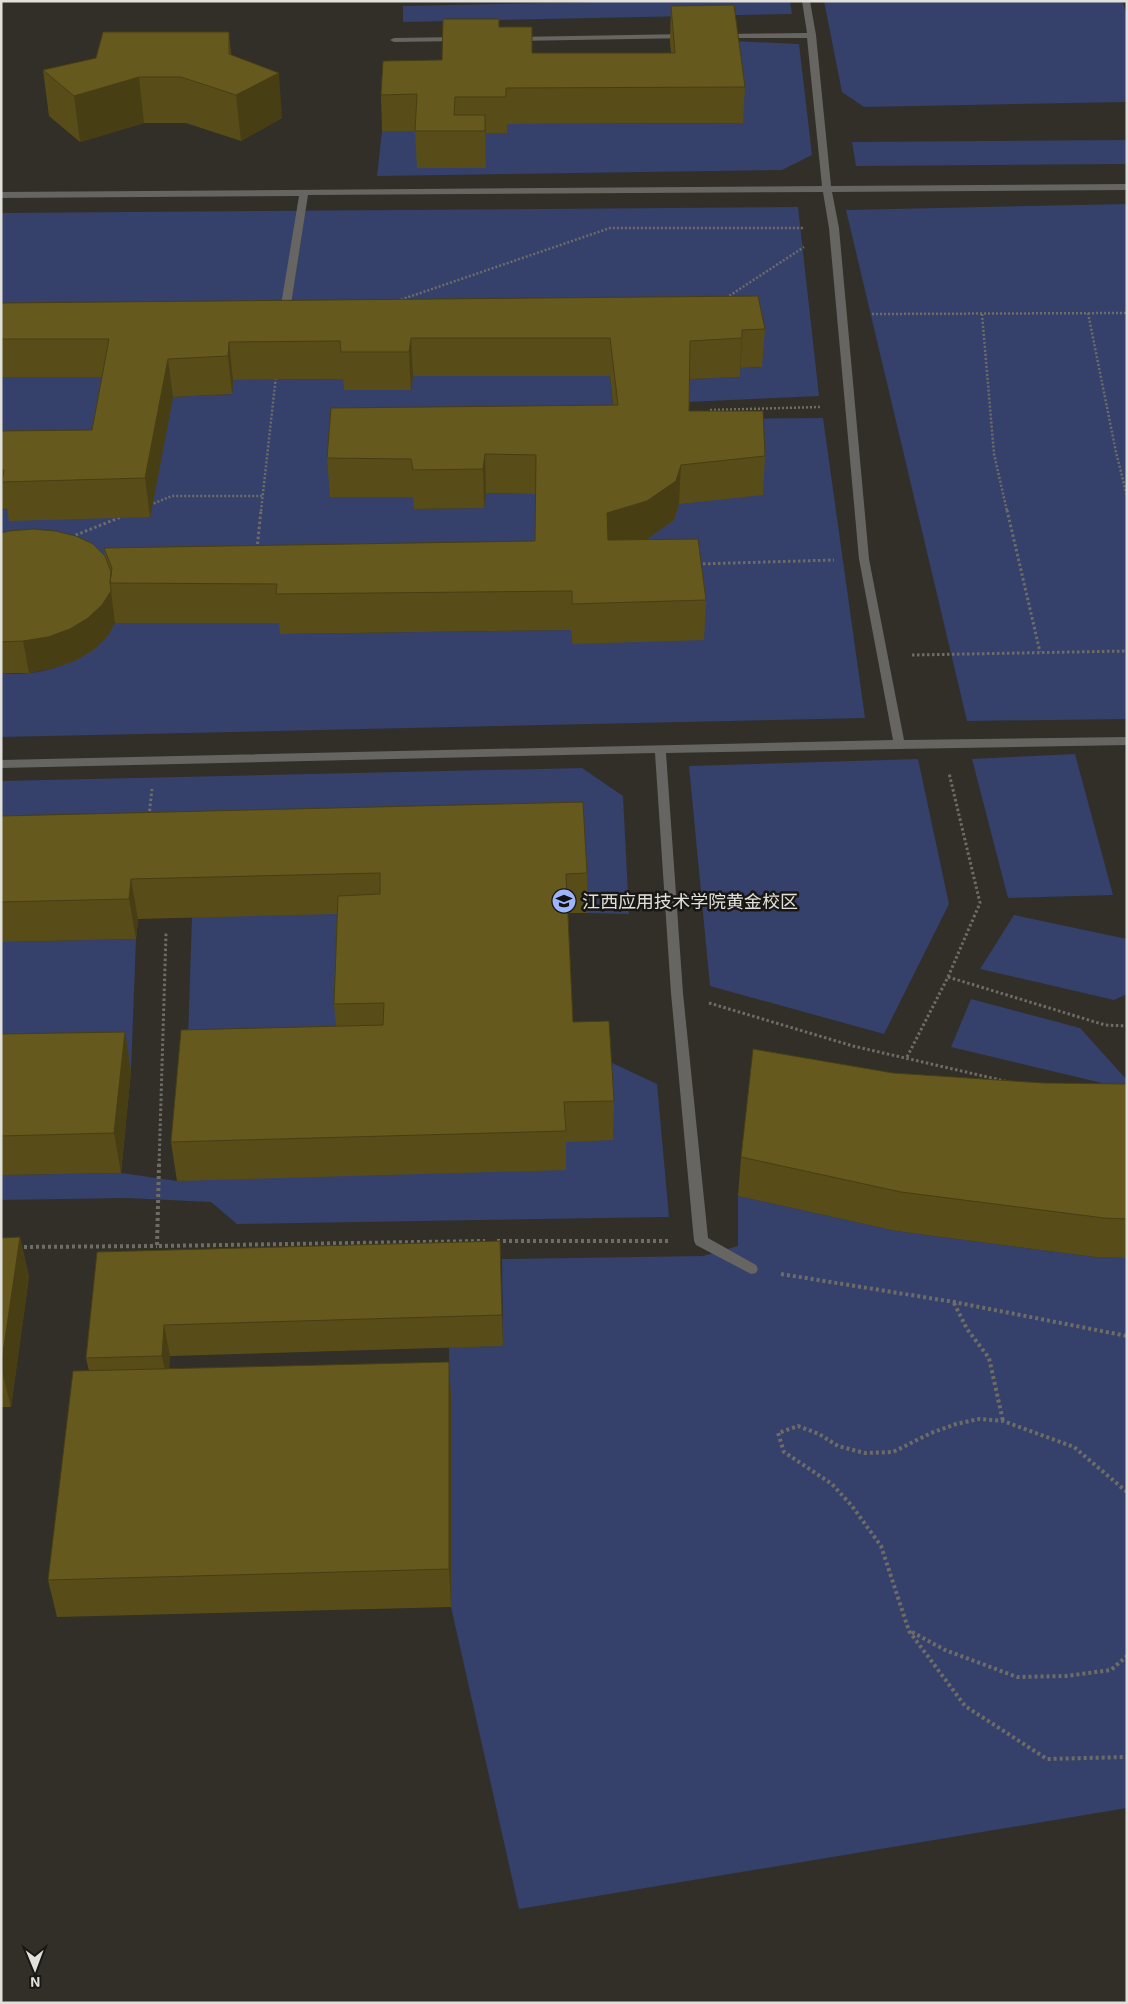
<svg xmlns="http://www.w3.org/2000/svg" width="1128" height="2004" font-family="'Exo 2','Noto Sans SC',sans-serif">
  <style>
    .green { fill: #35406b }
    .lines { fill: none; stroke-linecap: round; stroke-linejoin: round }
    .path-far2 { stroke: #6e6c66; stroke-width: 2.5; stroke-dasharray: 2 2; stroke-linecap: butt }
    .path-far1 { stroke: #6e6c66; stroke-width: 3; stroke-dasharray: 2.5 2.5; stroke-linecap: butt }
    .path { stroke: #6e6c66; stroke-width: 4; stroke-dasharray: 3 3; stroke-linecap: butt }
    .minor { fill: #666561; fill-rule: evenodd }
    .wall { fill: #584d19 }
    .shaded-wall { fill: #473e14 }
    .building { fill: #66591d; stroke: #473e14 }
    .labels { text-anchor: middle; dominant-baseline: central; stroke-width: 5; stroke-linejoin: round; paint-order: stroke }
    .poi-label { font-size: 18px; fill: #e1e0db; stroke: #181714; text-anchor: start }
  </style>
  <rect width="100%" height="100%" fill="#312f28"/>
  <path class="green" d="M650,1H790L792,14L403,22V6Z
    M824,1H1122L1127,14V102L864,107L842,92Z
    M733,41L799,44L812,155L782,170L377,176L382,131H418L417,168H485L456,133H507V124L742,123Z
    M1127,140V164L856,166L852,142Z
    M1127,204V719L967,721L846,210Z
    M798,207L819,396L688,402L689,379L739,377L740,368L762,367L1,341V213Z
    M413,376H610L617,444L413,497L415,509L484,508L486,493L536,494L535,580L1,565V509L150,517L173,397L232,394L233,380L343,379L411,390Z
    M1,377H115L97,469L1,470Z
    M823,418L865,718L1,737V673C44,678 93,660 115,623H280V634L571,630L572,644L607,579L688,419Z
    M1075,754L1113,895L1008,898L972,759Z
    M918,759L949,904L884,1034L710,986L689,766Z
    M582,768L623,796L629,914L587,913L583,842L1,856V781Z
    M382,912L338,1044L187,1070L192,917Z
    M1014,915L1127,939V994L1114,1000L980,969Z
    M136,939L131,1071L1,1074V942Z
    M971,999L1080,1028L1127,1080V1089L951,1047Z
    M608,1061L657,1084L669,1217L237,1224L211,1202L127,1198L1,1200V1175L121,1173L177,1181L564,1142Z
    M738,1196L896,1231L1095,1257L1127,1258V1808L519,1909L451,1607L449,1347L503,1346L502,1259L703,1256L738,1246Z"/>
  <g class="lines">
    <path class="path-far2" d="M726,298L804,247
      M397,301L610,228H803
      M1088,313L1116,452L1127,496
      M872,314L1127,313
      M982,314L994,454L1007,511
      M710,410L820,407
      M150,505L172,496H262
      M261,511L276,376"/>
    <path class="path-far1" d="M1007,510L1040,652
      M71,537L121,517
      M257,549L261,510
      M698,564L834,560
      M912,655L1127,651
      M149,816L152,789
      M948,977L1105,1025L1127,1026
      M709,1003L853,1046L1005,1081
      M907,1057L948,977L980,903L949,773
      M159,1166L166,933"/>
    <path class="path" d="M159,1164L157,1246L485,1241
      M497,1241H668
      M18,1247L157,1246
      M781,1274L954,1302L1127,1336
      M954,1303L967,1329L989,1358L1003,1421
      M1127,1492L1074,1447L1003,1421L979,1419L956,1424L931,1433L893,1452L865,1453L838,1446L819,1434L798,1426L778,1433L784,1452L832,1484L852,1506L881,1546L909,1631L965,1706L1047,1759L1127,1757
      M912,1632L945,1650L1017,1677L1066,1676L1111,1670L1127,1656"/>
    <path class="minor" d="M802,1H810L816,35L831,186L1127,184V190L832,192L839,228L869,559L904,740L1127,737V745L666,753L683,993L708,1238L756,1265L758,1269L756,1273L751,1274L696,1245L694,1241L671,993L655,753L1,768V760L893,740L859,559L829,228L823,192L308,195L289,317L284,320L279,317L299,196L1,198V192L822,186L807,38H722L718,36L722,34L807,33Z
      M687,34L691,36L690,38L515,41L511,39L515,37Z
      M460,37L464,39L463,41L394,42L390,40L394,38Z"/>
  </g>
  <path class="wall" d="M671,6L745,87L743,123L507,124V133H486V168H417L415,131H382L381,95L442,60L499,19V27L532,53H671L670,42Z
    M229,32L231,54L282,118L241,141L186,123H144L80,142L49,116L43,70Z
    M1,303L765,329L762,367L740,368V377L690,379L689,411L765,456L763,495L679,504L674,520L646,540L706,600L704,640L572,644L571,630L280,634L279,623H115L107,637L93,650L75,661L53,668L29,673H1V533L105,556L104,548L535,541L536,494L486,493L484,508L414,509L413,497H330L327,458L613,405L610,376H413L411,390H344L343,379L233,380L232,394L173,397L150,517L9,521L7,509H1V431L92,430L102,377H1Z
    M1,816L587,873V913H568L573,1022L614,1101L613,1140L566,1142V1170L177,1181L171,1142L336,1026L334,1004L337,914L138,919L136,939L1,942Z
    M125,1032L131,1071L121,1173L1,1175V1034Z
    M893,1073L1043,1083L1127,1084V1258L1095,1257L896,1231L738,1196L741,1157Z
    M20,1237L29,1277L11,1407H1V1238Z
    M500,1241L503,1346L170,1356L169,1369L449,1362L451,1401V1607L57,1617L48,1580L89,1371L86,1358L97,1252Z"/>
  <path class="shaded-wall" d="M279,73L282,118L241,141L236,95Z
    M139,77L144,123L80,142L74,96Z
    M485,115L486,151V168L485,131Z
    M742,330L740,368V377L742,338Z
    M411,338L413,376L411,390L409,352Z
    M229,342L233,380L232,394L228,356Z
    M168,359L173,397L150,517L145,478Z
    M485,454L486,493L484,508L483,469Z
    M681,465L679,504L674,520L646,540L607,552V513Z
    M111,591L115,623L107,637L93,650L75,661L53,668L29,673L23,641Z
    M131,879L138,919L136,939L129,899Z
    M125,1032L131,1071L121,1173L114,1133Z
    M20,1237L29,1277L11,1407L1,1367Z
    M164,1325L170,1356L168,1387L162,1356Z
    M449,1362L451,1401V1607L449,1569Z"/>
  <path class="building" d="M734,5L745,87L506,88V97H455L454,115H485V131H415L417,94L381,95L383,61L442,60L443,19H499V27H532V53H675L671,6Z
    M103,32H229V54L279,73L236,95L181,77H139L74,96L43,70L96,58Z
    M758,296L765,329L742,330V338L690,341L689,411H763L765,456L681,465L676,481L647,501L607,513L608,540L698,539L706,600L572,604V591L276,594L277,584L110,583L112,568L104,548L535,541L536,455L485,454L483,469L413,470L411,459L327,458L331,408L618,405L610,338H411L409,352H341L340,341L229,342L228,356L168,359L145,478L2,482L4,470H1V431L92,430L109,339H1V303Z
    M33,529L55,531L76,536L93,544L105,556L111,572L110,583L111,591L102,605L88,618L70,629L48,637L23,641L1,642V533L9,531Z
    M583,802L587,873L566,874L573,1022L609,1021L614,1101L564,1102L566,1131L171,1142L181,1030L383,1025L384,1003L334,1004L338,896L380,894V873L131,879L129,899L1,902V816Z
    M125,1032L114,1133L1,1136V1034Z
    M753,1049L893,1073L1043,1083L1127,1084V1219L1104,1218L901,1192L741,1157Z
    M20,1237L1,1367V1238Z
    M500,1241L502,1315L164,1325L162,1356L86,1358L97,1252Z
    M449,1362V1569L48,1580L73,1371Z"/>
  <defs>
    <symbol id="university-disc" viewBox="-11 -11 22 22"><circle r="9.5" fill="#9eb4fd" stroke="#181714"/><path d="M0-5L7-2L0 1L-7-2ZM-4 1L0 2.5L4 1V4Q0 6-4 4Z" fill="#111"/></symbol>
  </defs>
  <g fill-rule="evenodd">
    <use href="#university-disc" x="550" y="887" width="28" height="28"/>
  </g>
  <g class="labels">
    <g class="poi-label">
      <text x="582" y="901">江西应用技术学院黄金校区</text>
    </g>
  </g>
  <rect width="1128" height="2004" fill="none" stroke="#e1e0db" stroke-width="5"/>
  <g transform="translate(35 1969) rotate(179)" stroke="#181714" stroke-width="4" paint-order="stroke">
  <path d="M0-4L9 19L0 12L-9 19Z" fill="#e1e0db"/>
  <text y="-8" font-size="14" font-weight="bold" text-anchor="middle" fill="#e1e0db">N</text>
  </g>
</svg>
